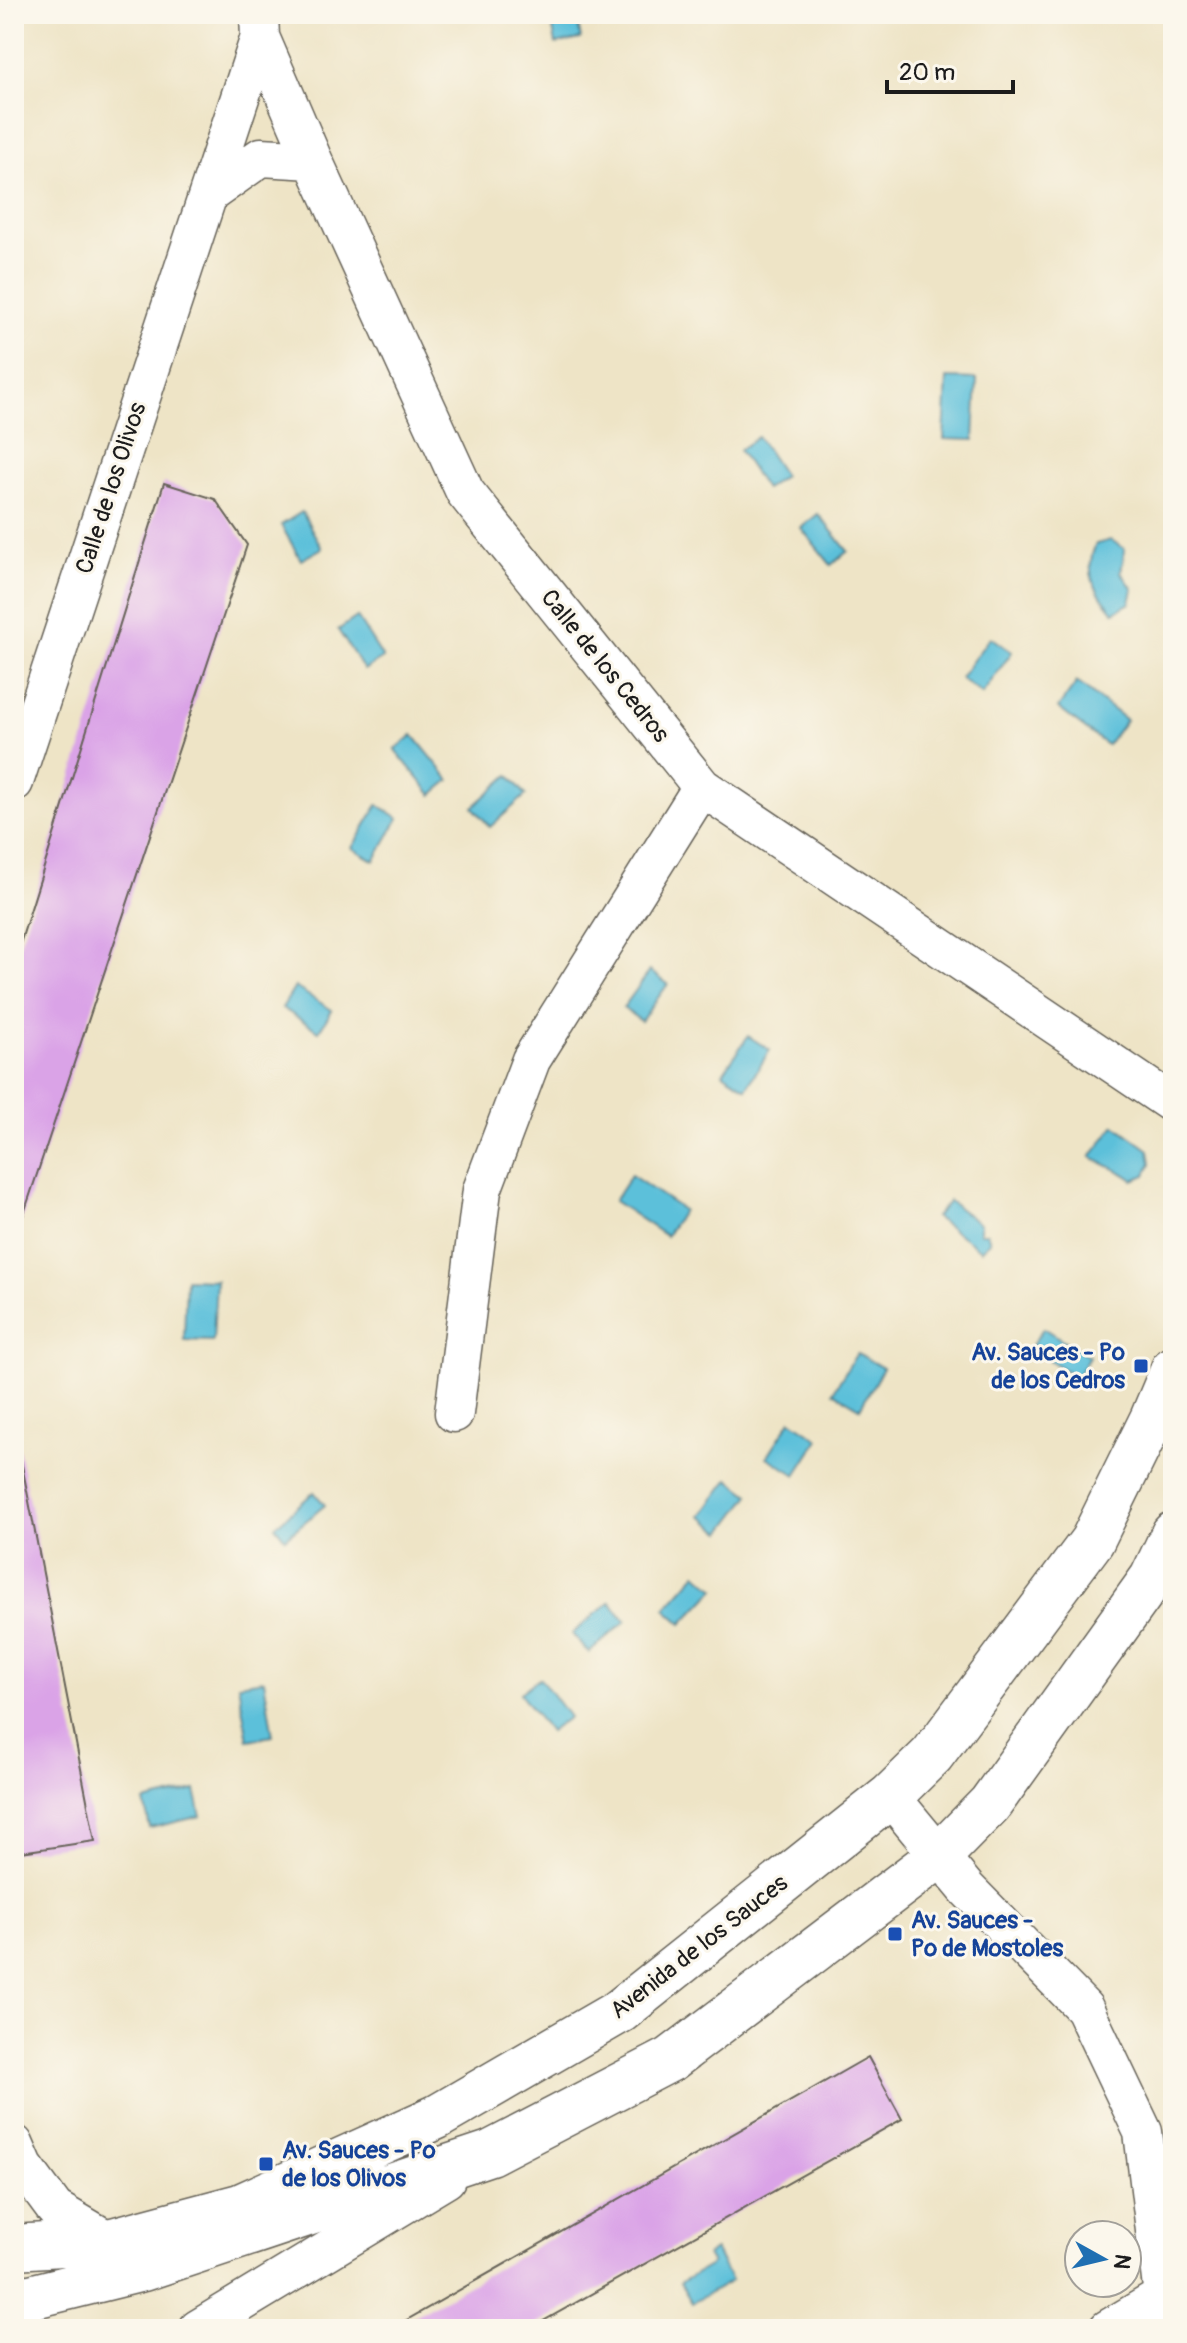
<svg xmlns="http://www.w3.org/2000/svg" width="1187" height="2343" font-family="Pangolin,sans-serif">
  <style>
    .water { fill: #5cc0da; stroke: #3c6e7b; stroke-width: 2 }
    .building { fill: #daa3e7 }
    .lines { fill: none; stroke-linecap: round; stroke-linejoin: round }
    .minor-casing { stroke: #666258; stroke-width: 41 }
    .tertiary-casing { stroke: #666258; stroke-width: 47 }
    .minor { stroke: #fff; stroke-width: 38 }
    .tertiary { stroke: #fff; stroke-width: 44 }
    .transit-dot { fill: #1a4fb4; stroke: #fbf7ec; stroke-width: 3 }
    .labels { text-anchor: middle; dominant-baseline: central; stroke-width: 6; stroke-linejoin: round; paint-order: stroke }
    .street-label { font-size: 24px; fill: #1c1c1c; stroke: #fbf7ec }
    .transit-label { font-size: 24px; font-weight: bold; fill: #164399; stroke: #fbf7ec; text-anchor: start }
  </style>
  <rect width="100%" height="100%" fill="#fbf7ec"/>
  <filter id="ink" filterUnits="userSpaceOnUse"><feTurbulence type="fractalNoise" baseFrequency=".0125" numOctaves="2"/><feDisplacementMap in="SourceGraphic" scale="16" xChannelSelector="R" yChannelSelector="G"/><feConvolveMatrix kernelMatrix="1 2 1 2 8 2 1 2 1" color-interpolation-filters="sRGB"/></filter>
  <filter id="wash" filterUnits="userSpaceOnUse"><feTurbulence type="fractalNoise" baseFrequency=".006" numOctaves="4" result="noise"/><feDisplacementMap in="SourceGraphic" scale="32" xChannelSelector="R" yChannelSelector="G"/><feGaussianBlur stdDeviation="1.8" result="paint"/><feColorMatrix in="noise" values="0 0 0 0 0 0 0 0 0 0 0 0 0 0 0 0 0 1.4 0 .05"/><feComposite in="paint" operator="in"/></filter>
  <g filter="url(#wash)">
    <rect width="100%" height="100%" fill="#eee4c6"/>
    <path class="water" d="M550,14H576L581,39L556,44Z
      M947,378L977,379L974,440L944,439Z
      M758,437L784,476L765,489L739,450Z
      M302,512L322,548L301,560L281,525Z
      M818,514L848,551L831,565L801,528Z
      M1111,540L1125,549L1121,572L1133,589L1130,603L1114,612C1095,590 1083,573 1096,544Z
      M357,617L383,658L364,670L338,630Z
      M990,637L1012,652L982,694L960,678Z
      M1077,682L1126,720L1107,745L1058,708Z
      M413,735L450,780L432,795L395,750Z
      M509,775L526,795L490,827L473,807Z
      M378,805L399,818L374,861L352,848Z
      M650,971L668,984L641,1021L623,1008Z
      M295,987L332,1010L319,1031L282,1008Z
      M748,1036L770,1050L746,1088L723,1073Z
      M1115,1125L1149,1150L1151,1163L1146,1175L1133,1180C1120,1169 1106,1166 1091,1157Z
      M631,1175L683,1210L666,1236L614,1201Z
      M949,1201L980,1224V1233H987L990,1242L981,1250L935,1217Z
      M186,1279L216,1280L213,1341L184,1340Z
      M1043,1328L1089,1356L1077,1377L1030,1349Z
      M857,1353L883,1368L860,1408L833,1392Z
      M791,1420L819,1439L796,1475L767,1457Z
      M729,1479L750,1495L722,1532L701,1516Z
      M314,1492L325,1505L285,1538L275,1526Z
      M697,1573L715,1589L682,1624L665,1609Z
      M610,1602L626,1621L589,1653L572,1634Z
      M540,1678L569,1717L549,1732L520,1693Z
      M264,1680L273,1736L248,1740L238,1684Z
      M195,1790L201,1816L150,1828L144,1802Z
      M715,2250L731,2281L692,2303L680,2283L712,2264L707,2255Z"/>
    <g id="blocks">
      <path class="building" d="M164,483L215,499L247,545L14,1243V963Z
        M14,1424L95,1841L14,1853Z
        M868,2057L902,2119L529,2329H391Z"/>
    </g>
  </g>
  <g filter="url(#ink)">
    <use href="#blocks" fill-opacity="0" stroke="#666258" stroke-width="2"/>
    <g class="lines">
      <defs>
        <path id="minor" d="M259,14L260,37L313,160L465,492L702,787L1173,1104
          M209,194L261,157L313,160
          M14,782L260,37
          M454,1413L482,1190L531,1060L702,787
          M890,1796L967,1889L1084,2008L1143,2132L1163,2296L1164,2329
          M14,2144L24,2167L55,2209L109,2241
          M198,2329L446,2179
          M1108,2329L1163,2296"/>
        <path id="tertiary" d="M14,2247L109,2241L240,2206L437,2117L620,2011L890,1796L932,1755L1092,1541L1152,1419L1173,1369
          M14,2301L143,2269L490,2153L671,2059L940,1855L990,1804L1152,1578L1173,1534"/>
      </defs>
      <use href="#minor" class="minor-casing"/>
      <use href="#tertiary" class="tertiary-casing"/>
      <use href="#minor" class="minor"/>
      <use href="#tertiary" class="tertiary"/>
    </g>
  </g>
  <g class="transit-dot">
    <rect x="1133" y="1358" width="16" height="16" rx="4"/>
    <rect x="887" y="1926" width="16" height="16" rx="4"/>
    <rect x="258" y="2156" width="16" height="16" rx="4"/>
  </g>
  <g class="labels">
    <g class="street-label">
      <text transform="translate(111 488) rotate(-72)">Calle de los Olivos</text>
      <text transform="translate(605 666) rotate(51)">Calle de los Cedros</text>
      <text transform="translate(699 1947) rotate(-38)">Avenida de los Sauces</text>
    </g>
    <g class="transit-label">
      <text x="1125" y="1352" text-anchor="end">Av. Sauces - Pº<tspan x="1125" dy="28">de los Cedros</tspan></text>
      <text x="911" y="1920">Av. Sauces -<tspan x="911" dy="28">Pº de Mostoles</tspan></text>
      <text x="282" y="2150">Av. Sauces - Pº<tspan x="282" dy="28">de los Olivos</tspan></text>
    </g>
  </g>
  <rect width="1187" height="2343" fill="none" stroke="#fbf7ec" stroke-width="48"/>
  <g transform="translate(1103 2259) rotate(98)"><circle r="38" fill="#fbf7ec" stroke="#a29f99" stroke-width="2"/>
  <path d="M0-6L14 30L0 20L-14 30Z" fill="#1f6fb2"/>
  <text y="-12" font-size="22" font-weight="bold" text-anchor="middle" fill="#1c1c1c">N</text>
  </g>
  <path d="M887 80v12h126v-12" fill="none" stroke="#1c1c1c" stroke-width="4"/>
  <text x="899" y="80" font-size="24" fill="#1c1c1c" stroke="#fbf7ec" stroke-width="6" paint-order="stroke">20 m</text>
</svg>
